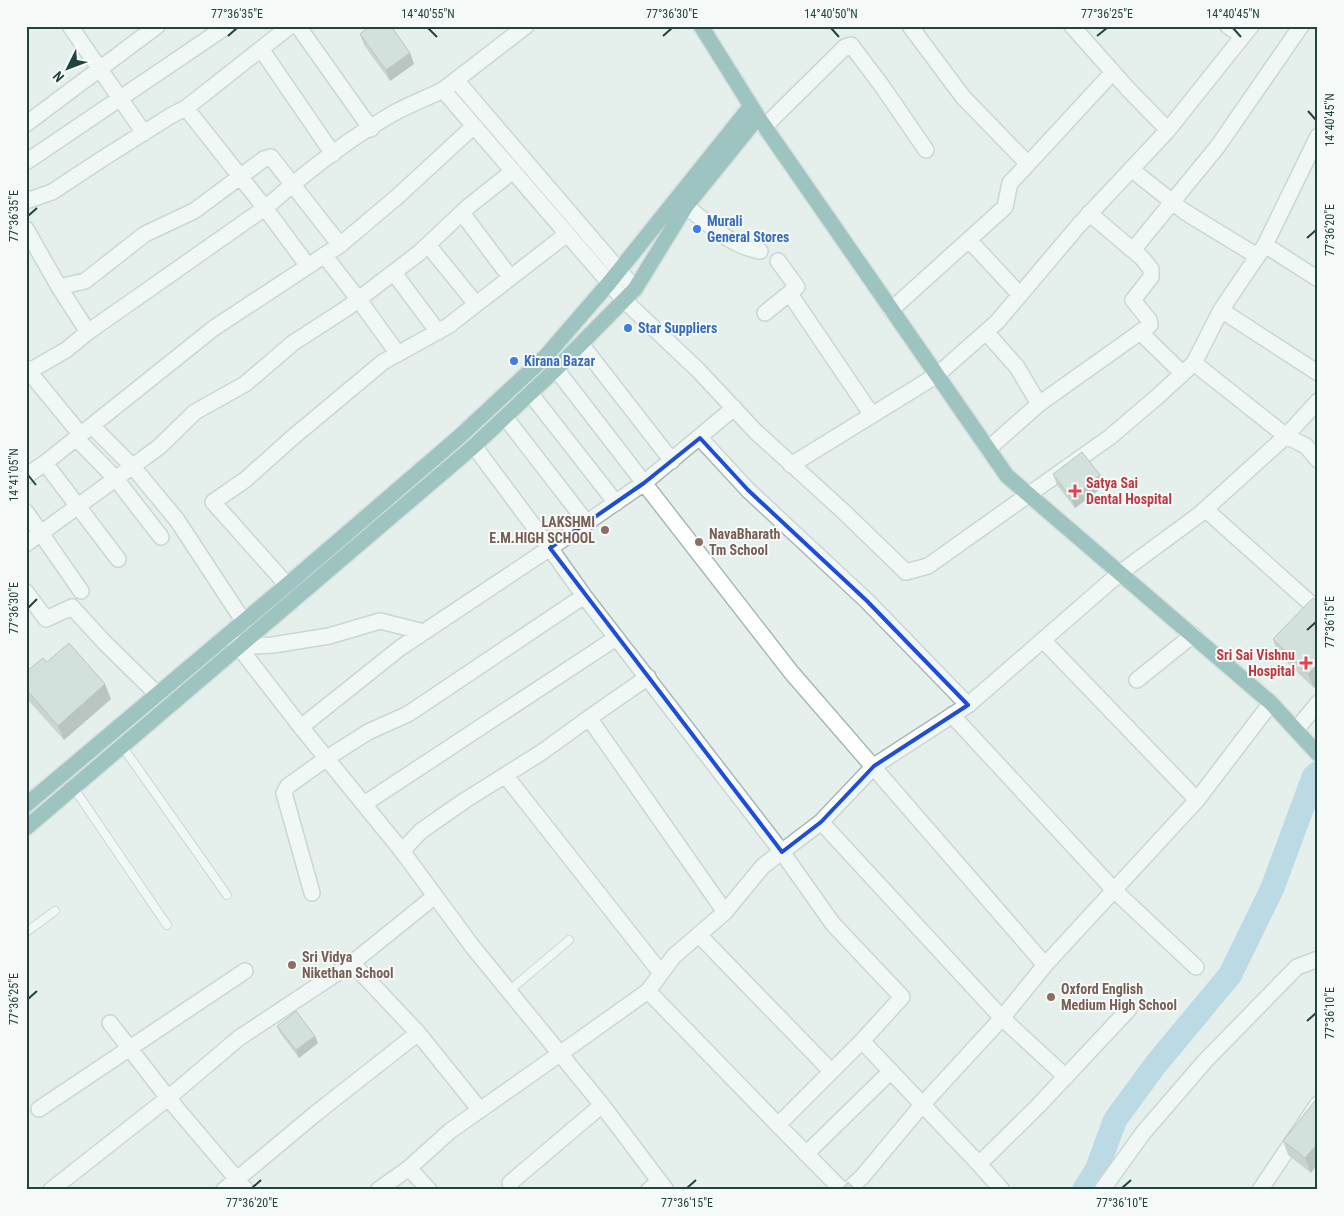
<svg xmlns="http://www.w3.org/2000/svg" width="1344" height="1216" font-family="'Roboto Condensed',sans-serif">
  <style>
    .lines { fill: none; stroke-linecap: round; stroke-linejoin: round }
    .river { stroke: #87bfda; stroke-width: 24 }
    .service-casing { stroke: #a6b9b6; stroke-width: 10 }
    .minor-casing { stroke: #a6b9b6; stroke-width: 18 }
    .tertiary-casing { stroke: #a6b9b6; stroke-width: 18 }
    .trunk-casing { stroke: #c1cbca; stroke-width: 18 }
    .service { stroke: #fff; stroke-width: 8 }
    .minor { stroke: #fff; stroke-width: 15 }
    .tertiary { stroke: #fff; stroke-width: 15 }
    .trunk { stroke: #468f8b; stroke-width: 15 }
    .wall { fill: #a3b1ad }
    .shaded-wall { fill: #84908d }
    .building { fill: #bdcec9; stroke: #84908d }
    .marked { fill: none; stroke: #1d4ed8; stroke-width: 4; stroke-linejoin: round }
    .ticks { fill: none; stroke: #214441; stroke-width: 2 }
    .shop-dot { fill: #3f7fe0; stroke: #f6fbfa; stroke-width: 2 }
    .health-dot { fill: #e0444e; stroke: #f6fbfa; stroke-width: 2 }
    .education-dot { fill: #8d6e63; stroke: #f6fbfa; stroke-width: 2 }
    .labels { text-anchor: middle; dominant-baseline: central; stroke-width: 4; stroke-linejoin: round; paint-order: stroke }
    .shop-label { font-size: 14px; font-weight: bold; fill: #366cbe; stroke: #f6fbfa; text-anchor: start }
    .health-label { font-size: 14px; font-weight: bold; fill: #be3a42; stroke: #f6fbfa; text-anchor: start }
    .education-label { font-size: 14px; font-weight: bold; fill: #785e54; stroke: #f6fbfa; text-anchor: start }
    .neatline { fill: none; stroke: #214441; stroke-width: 2 }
    .ticks-label { font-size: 12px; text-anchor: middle; fill: #214441 }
  </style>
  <rect width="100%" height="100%" fill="#e5f0ed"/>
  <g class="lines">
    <path class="river" d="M1084,1190L1097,1169L1115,1120L1156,1064L1230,975L1272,889L1314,776L1318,773"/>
    <defs>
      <path id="service" d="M122,746L227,895
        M73,787L167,925
        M26,932L55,911
        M509,991L569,940"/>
      <path id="minor" d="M70,26L144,133
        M298,26L371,129
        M1072,26L1128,89L1168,130L1251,26
        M1228,26L1243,36
        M261,49L333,154
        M186,108L290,26
        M26,124L157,26
        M764,127L845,47L851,45L882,86L926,150
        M1318,136L1265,245L1318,279
        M26,162L227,26
        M1028,164L1113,72
        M1131,169L1185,212L1257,256
        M26,201L52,192L102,159L172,115L186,108L265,208L308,266
        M686,206C709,224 730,246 760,251
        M462,213L510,277
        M26,229L59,287L85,281L145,234L194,211L264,159L271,157L340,245L214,328L45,463L26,476
        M969,240L1020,295
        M340,245L398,196L474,126
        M428,245L476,304
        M1265,245L1221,310L1318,373
        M1133,250L1218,146L1301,26
        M324,255L359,300L398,354
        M394,273L438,332
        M59,287L88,332
        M790,294L872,415
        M891,310L1005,207L1010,183L1028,164L963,97L910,26
        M1221,310L1194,363L1286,436L1318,401
        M765,313L797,287L778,261
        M986,332L1017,367L1039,404L988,449
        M1140,332L1182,373
        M581,344L672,461
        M26,368L81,435
        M556,369L644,483L550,548L584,596L782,852L833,924L902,997L862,1041L778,1125L648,991
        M26,373L66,350L88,332L269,205C307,171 350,138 394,113C410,104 427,98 443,90
        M530,393L616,503
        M1039,404L1150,325L1149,320L1133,300L1151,277V269L1142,258L1089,213
        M734,408L644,483L791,672L1045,965
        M505,417L587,523
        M92,426L133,467L177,520L244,622
        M76,438L116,479L161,537
        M700,438L748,490L867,601L968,705
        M45,463L118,559
        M791,465L937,375L997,322L1079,225L1168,130
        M1028,495L1110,437L1157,397L1194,363
        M1205,509L1318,610
        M26,512L81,591
        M26,544L159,447L195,412L245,384L293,343L347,308L419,253L469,206L513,171
        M1120,573L1200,514L1286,436L1306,446L1318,460
        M287,585L213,502L245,480L292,438L383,362L448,326L567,234
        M26,592L46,619L72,607L105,643L157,694
        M1043,640L1197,800
        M238,647L273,645L329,636L380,621L424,632
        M1137,680L1193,635
        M952,715L1114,890L1196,967
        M589,718L648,677
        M301,727L400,648L550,548L474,446
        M1296,730L1318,703
        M505,775L661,973
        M364,804L616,638
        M821,822L1002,1018L1066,1077
        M402,851L421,831L464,801L542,752L589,718L725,912
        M312,893L284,793L288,786L327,758L368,732L408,714L584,596
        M699,935L831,1071
        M352,963L418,1033
        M110,1023L168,1098L246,1190
        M862,1041L979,1164L1039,1105L1129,1009
        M39,1109L245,971
        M778,1125L842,1190
        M806,1154L891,1071
        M979,1164L1002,1190
        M409,1168L429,1190
        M510,1183L602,1105
        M51,1190L168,1098L239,1038L352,963L435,896
        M224,1190L315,1114L418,1033L480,1110
        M649,1190L659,1181
        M1102,1190L1143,1133L1206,1060L1297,967L1318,959
        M1260,1190L1318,1104"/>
      <path id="tertiary" d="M526,26L443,90L625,301L698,370L756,432L843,511L906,572L928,566L1028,495
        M456,80L635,289
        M231,637L301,727L402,851L472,946L602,1105L666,1190
        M378,1190L409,1168L450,1131L561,1053L648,991L674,956L725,912L763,866L821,822L874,766L968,705L1120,573
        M848,1190L862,1177L922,1105L1002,1018L1045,965L1197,800L1271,703"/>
      <path id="trunk" d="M701,26L758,117L1007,476L1271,703L1318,754
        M26,805L287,585L459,437L546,356L609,283L751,106
        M26,828L474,446L556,369L635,289L686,206L758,117"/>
    </defs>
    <use href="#service" class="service-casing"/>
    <use href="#minor" class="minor-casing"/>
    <use href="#tertiary" class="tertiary-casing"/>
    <use href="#trunk" class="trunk-casing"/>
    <use href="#service" class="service"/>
    <use href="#minor" class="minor"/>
    <use href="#tertiary" class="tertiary"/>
    <use href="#trunk" class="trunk"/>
  </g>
  <path class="wall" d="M360,34L410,53L414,64L390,81L364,45Z
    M1053,474L1100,475L1104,486L1075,508L1057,485Z
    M1313,598L1314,688L1278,654L1273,639Z
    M47,662L111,699L64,740L26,698V672Z
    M277,1026L315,1036L318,1043L299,1058L280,1033Z
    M1318,1097L1311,1173L1288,1155L1283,1141Z"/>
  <path class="shaded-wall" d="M410,53L414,64L390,81L386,70Z
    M1100,475L1104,486L1075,508L1071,498Z
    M1318,664V684L1314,688L1308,674Z
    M105,684L111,699L64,740L58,726Z
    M315,1036L318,1043L299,1058L296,1050Z
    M1318,1143V1164L1311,1173L1305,1158Z"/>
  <path class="building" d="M370,26H391L410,53L386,70L360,34Z
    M1082,452L1100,475L1071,498L1053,474Z
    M1313,598L1318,602V664L1308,674L1273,639Z
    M69,643L105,684L58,726L26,689V672L43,658L47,662Z
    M296,1011L315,1036L296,1050L277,1026Z
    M1318,1097V1143L1305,1158L1283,1141Z
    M848,1182L856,1190H841Z"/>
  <path d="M0 0H1344V1216H0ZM700,438L748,490L867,601L968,705L874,766L821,822L782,852L550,548L644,483Z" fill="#e5f0ed" fill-opacity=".55" fill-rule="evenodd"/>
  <path class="marked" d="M700,438L748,490L867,601L968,705L874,766L821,822L782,852L550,548L644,483Z"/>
  <path class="ticks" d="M428,28L437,37M831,28L839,37M1233,28L1241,37M228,36L237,28M663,36L672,28M1097,36L1107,28M1308,111L1316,120M28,216L37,208M1307,238L1316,230M28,475L36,485M28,608L37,599M1307,630L1316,622M28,999L37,991M1307,1021L1316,1013M252,1188L261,1180M687,1188L696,1180M1122,1188L1131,1180"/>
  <g class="shop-dot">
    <circle cx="697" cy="229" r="5"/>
    <circle cx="628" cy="328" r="5"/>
    <circle cx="514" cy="361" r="5"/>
  </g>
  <g class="health-dot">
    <path d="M1072.5 483.5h5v5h5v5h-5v5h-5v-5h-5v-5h5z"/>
    <path d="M1303.5 655.5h5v5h5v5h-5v5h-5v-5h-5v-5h5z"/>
  </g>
  <g class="education-dot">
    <circle cx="605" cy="530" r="5"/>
    <circle cx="699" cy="542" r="5"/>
    <circle cx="292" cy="965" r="5"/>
    <circle cx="1051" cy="997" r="5"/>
  </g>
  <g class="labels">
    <g class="shop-label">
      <text x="707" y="221">Murali<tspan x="707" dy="16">General Stores</tspan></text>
      <text x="638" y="328">Star Suppliers</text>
      <text x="524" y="361">Kirana Bazar</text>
    </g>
    <g class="health-label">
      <text x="1086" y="483">Satya Sai<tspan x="1086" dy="16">Dental Hospital</tspan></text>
      <text x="1295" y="655" text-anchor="end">Sri Sai Vishnu<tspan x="1295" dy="16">Hospital</tspan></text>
    </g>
    <g class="education-label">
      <text x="595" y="522" text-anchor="end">LAKSHMI<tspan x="595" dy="16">E.M.HIGH SCHOOL</tspan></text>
      <text x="709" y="534">NavaBharath<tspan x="709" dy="16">Tm School</tspan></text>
      <text x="302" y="957">Sri Vidya<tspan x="302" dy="16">Nikethan School</tspan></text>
      <text x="1061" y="989">Oxford English<tspan x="1061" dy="16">Medium High School</tspan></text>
    </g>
  </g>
  <rect width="1344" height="1216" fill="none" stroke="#f6fbfa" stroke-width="55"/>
  <g transform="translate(68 68) rotate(228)" stroke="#f6fbfa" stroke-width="4" paint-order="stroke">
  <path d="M0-4L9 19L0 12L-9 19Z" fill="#214441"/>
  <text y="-8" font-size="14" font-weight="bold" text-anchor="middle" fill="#214441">N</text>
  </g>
  <rect x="28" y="28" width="1288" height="1160" class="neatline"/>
  <g class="ticks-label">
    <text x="237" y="18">77°36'35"E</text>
    <text x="428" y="18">14°40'55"N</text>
    <text x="672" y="18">77°36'30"E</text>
    <text x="831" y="18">14°40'50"N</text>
    <text x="1107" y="18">77°36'25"E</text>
    <text x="1233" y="18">14°40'45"N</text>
    <text transform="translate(1330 120) rotate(-90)" y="4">14°40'45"N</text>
    <text transform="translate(14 216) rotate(-90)" y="4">77°36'35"E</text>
    <text transform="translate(1330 230) rotate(-90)" y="4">77°36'20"E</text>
    <text transform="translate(14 475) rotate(-90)" y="4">14°41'05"N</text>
    <text transform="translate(14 608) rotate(-90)" y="4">77°36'30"E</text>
    <text transform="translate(1330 622) rotate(-90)" y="4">77°36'15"E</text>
    <text transform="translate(14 999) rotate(-90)" y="4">77°36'25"E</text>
    <text transform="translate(1330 1013) rotate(-90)" y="4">77°36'10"E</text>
    <text x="252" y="1207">77°36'20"E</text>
    <text x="687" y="1207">77°36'15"E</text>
    <text x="1122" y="1207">77°36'10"E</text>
  </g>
</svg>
